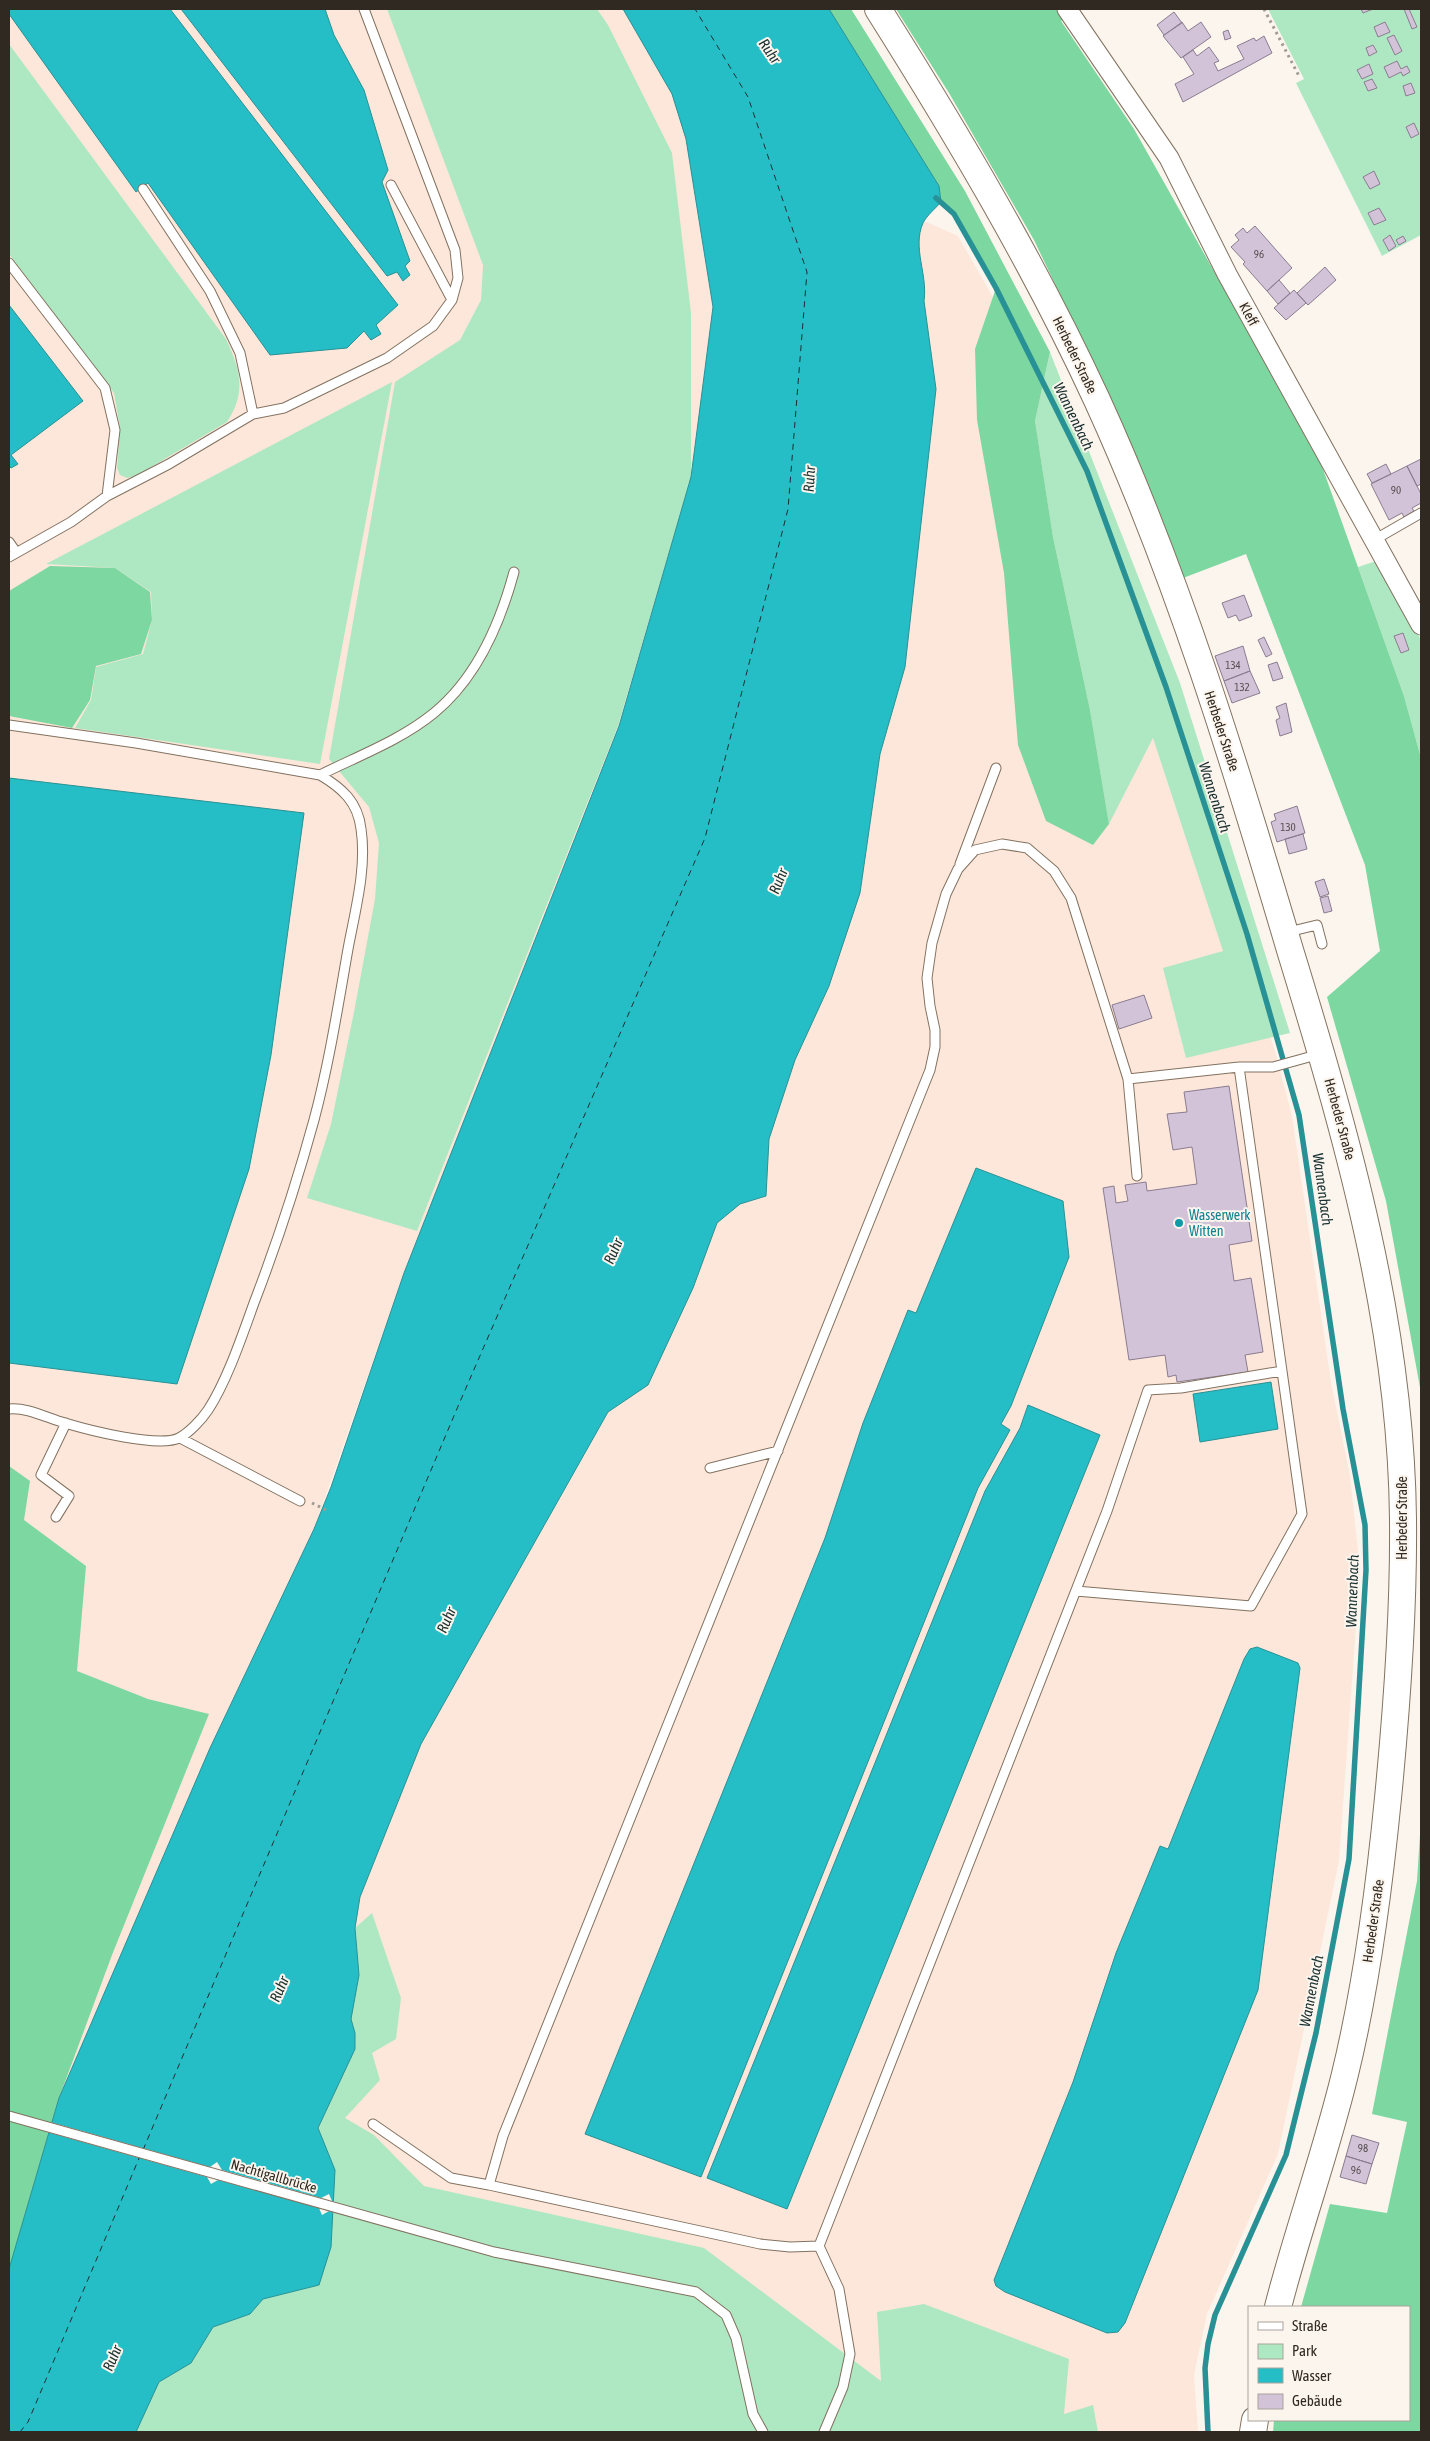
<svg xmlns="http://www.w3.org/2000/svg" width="1430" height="2441" font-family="'Asap Condensed',sans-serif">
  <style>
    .commercial { fill: #fde7da }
    .green { fill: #aee8c2 }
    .forest { fill: #7dd7a0 }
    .water { fill: #25bec6; stroke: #289195 }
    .pier { fill: #fcf5ed }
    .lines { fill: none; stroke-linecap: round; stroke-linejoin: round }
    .stream { stroke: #289195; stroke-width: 5.5 }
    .ferry { stroke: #193032; stroke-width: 1; stroke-dasharray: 6 5; stroke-linecap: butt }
    .building { fill: #d2c3d8; stroke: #8a7c90 }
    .service-casing { stroke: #827260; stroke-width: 11 }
    .minor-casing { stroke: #827260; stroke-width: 21 }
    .secondary-casing { stroke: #827260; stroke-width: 28 }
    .path { stroke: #a29b93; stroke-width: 3; stroke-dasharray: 2.5 4; stroke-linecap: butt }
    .service { stroke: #fff; stroke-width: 9 }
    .minor { stroke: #fff; stroke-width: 19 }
    .secondary { stroke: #fff; stroke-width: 26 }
    .culture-dot { fill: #0f9aa8; stroke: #fcf5ed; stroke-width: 2 }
    .labels { text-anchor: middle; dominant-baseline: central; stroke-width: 4; stroke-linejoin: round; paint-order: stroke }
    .number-label { font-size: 11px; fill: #585050 }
    .street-label { font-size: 14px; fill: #302922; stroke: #fcf5ed }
    .culture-label { font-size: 14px; fill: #0d838f; stroke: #fcf5ed; text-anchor: start }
    .water-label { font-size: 15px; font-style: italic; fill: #193032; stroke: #fcf5ed }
  </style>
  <rect width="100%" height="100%" fill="#fcf5ed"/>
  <path class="commercial" d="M9,9H623L672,94L686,139L713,307L691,477L618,726L404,1273L314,1529L210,1748L59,2098L9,2096Z
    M924,221L958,236L1027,357L1167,712L1276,1055L1292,1116L1331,1382L1350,1476L1360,1570L1339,1861L1278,2154L1207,2314L1194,2375L1198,2432H777L335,2170L355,1928L360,1897L421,1744L609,1412L648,1385L693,1288L717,1223L740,1204L766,1195L769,1139L795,1060L829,986L860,893L880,754L905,667L936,389L924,300L926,287L918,241Z"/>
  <path class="green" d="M387,9H597L608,25L672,153L691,313V477L618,726L417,1231L307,1198L331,1124L354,1012L375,899L379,843L369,807L329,759L395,382L460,340L481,300L483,265Z
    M1268,9H1421V235L1382,256L1296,83L1304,79Z
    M9,44L226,339C240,369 247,392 227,422L136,476L127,478L120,475L117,468L120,428L114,393L9,254Z
    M1050,352L1180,683L1290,1033L1186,1058L1163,968L1223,951L1153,738L1109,824L1090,710L1053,537L1035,421Z
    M392,382L320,764L75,728L91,700L96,667L143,654L152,620L151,592L115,568L46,564Z
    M1379,560L1421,640V758L1404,696L1358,567Z
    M372,1913L401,1998L396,2039L372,2053L380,2080L345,2118L374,2135L424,2186L704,2248L881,2381L877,2312L924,2304L1069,2359L1064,2414L1093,2405L1098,2432H136L159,2382L191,2363L213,2327L250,2314L263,2299L280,2294L335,2170L318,2128L355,2049V2033L351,2019V2008L359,1975L355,1928Z"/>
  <path class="forest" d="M829,9H851L965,191L1050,352L1035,421L1053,537L1090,710L1109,824L1093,845L1046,821L1018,745L1004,573L977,420L975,349L996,288L954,214L941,202L939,186Z
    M896,9H1078L1061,21L1134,129L1319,458L1404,696L1421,758V1393L1386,1201L1327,997L1380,951L1365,865L1246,554L1183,578L1103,385L1034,240L949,93Z
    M50,566L115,568L150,592L152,620L141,654L96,666L90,700L72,728L9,716V591Z
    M9,1466L30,1481L24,1520L86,1566L77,1671L148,1699L209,1714L112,1955L59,2098L9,2269Z
    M1421,1819V2432H1273L1274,2420H1409V2307H1301L1330,2204L1387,2213L1407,2122L1372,2114L1417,1881Z"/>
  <path class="water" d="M9,9H170L398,305L376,325L381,334L371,340L364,331L347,348L270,355L148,183L136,192L9,14Z
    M181,9H325L334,35L364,90L388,170L382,182L410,261L405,266L410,275L403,281L397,272L387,276Z
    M623,9H829L939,186L941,202C936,208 927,215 923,223C912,248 928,274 924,301L936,389L905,667L880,754L860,893L829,986L795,1060L769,1139L766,1196L740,1204L717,1223L693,1288L648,1385L608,1412L421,1744L360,1897L355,1928L359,1975L351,2019L355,2033V2049L318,2128L335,2170L331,2247L319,2285L263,2299L250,2314L213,2327L191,2363L159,2382L136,2432H9V2269L59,2098L210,1748L314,1529L331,1487L404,1273L619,726L691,477L713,307L686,139L672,94Z
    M9,305L83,401L11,455L18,464L11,468L9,466Z
    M9,778L304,813L271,1055L249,1169L177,1384L9,1363Z
    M976,1168L1063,1201L1069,1257L1011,1406L1001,1424L1010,1430L978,1488L701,2177L585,2134L825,1538L863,1423L908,1310L916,1313Z
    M1271,1382L1278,1429L1200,1442L1193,1394Z
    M1028,1405L1100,1435L787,2209L707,2178L985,1491L1020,1428Z
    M1257,1647L1298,1663L1300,1668L1258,1990L1125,2323L1118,2332L1107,2333L1005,2292L996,2286L994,2280L1073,2082L1116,1953L1160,1846L1168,1849L1244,1659L1250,1649Z"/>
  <path class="pier" d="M50,2122L210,2167L217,2162L222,2170L321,2198L329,2194L332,2201L336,2202L335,2213L329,2211L322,2215L319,2208L218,2180L211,2184L207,2177L47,2132Z"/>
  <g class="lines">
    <path class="stream" d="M936,198L954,214L996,288L1087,471L1166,687L1247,934L1299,1115L1343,1409L1365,1525L1366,1570L1349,1859L1316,2033L1286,2155L1215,2315L1208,2344L1205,2368L1208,2432"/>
    <path class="ferry" d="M143,2150L459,1404L705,838L788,509L807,272L748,97L695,9
      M20,2432L28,2422L140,2156"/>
  </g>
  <path class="building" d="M1361,9H1373L1363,13Z
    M1404,9H1409L1417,27L1412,29Z
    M1174,12L1182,23L1164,35L1157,25Z
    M1182,22L1188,31L1201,22L1211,37L1181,58L1163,36Z
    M1385,22L1390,32L1378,37L1374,27Z
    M1228,30L1231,38L1225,40L1223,32Z
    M1394,35L1402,51L1395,55L1387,38Z
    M1264,36L1272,53L1183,102L1175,84L1194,74L1183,57L1193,50L1197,56L1209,47L1219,61L1214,63L1218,71L1244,59L1237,46L1254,38L1256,41Z
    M1373,45L1377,52L1369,56L1366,48Z
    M1397,61L1401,69L1407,66L1410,72L1403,76L1401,72L1389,78L1384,67Z
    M1369,64L1373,74L1362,79L1357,70Z
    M1372,79L1377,88L1368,91L1364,82Z
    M1411,83L1415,93L1406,96L1403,86Z
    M1414,123L1419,134L1411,138L1406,127Z
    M1374,171L1380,184L1370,189L1363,177Z
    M1379,208L1386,220L1374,225L1368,213Z
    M1255,226L1292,268L1267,291L1243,264L1245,262L1231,247L1239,240L1235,235L1243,228L1247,233Z
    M1390,235L1396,246L1389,251L1383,240Z
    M1403,236L1406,241L1399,245L1396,240Z
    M1325,267L1336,280L1308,305L1297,293Z
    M1279,280L1290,293L1278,304L1267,291Z
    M1294,290L1306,303L1286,320L1274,308Z
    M1421,459V484L1417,486L1407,466Z
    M1386,464L1391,474L1372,483L1367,474Z
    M1407,466L1421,494V503L1412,508L1414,511L1404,517L1402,513L1389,520L1371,484Z
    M1244,595L1252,616L1239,621L1236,615L1228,618L1222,603Z
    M1403,633L1409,650L1401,653L1394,636Z
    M1264,637L1272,654L1266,657L1258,640Z
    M1243,646L1250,671L1224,681L1215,656Z
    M1277,662L1283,678L1273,681L1268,665Z
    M1250,671L1260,693L1232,703L1224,681Z
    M1286,703L1292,732L1280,736L1276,720L1280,718L1276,707Z
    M1297,806L1305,833L1277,842L1271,822L1276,820L1274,814Z
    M1303,834L1307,849L1289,854L1285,839Z
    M1324,879L1329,894L1320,897L1315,882Z
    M1328,896L1332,911L1324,913L1320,898Z
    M1144,995L1152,1018L1119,1029L1112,1005Z
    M1229,1086L1252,1241L1229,1245L1234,1281L1251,1278L1263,1352L1245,1355L1248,1372L1177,1382L1176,1375L1168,1377L1165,1355L1129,1360L1103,1188L1114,1186L1116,1203L1128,1201L1125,1185L1146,1182L1147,1191L1197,1184L1192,1147L1173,1150L1167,1114L1187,1112L1184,1092Z
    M1352,2135L1379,2143L1372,2164L1346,2156Z
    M1346,2156L1372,2164L1366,2184L1340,2177Z"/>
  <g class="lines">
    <defs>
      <path id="service" d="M391,185L452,300
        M143,189L210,291L240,353L253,414
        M9,263L105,388L115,430L107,496
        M1374,540L1421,513
        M9,542L16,552
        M9,557L71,522L107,496L169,464L253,414L284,408L387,358L433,326L452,300L458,278L455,250L364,9
        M9,725L136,743L320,775C342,788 358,802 361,829C367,868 355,911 348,949C338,1006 329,1064 314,1120C297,1182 277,1243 254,1303C242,1336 227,1381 208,1410C202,1419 189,1433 179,1438C158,1448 88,1430 65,1423C47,1418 27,1407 9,1409
        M320,775C358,756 401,740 434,713C477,678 500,624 514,572
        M960,864L996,768
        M1288,932L1317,925L1322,944
        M1239,1067L1282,1371L1181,1388L1148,1390L1107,1511L819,2246L790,2247L760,2244L489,2185L503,2136L930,1070L935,1047V1030L930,1006L927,978L932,943L946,894L958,869L975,850L1002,844L1027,848L1054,871L1071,898L1128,1079L1239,1067H1273L1320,1054
        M1128,1079L1137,1176
        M180,1438L300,1501
        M710,1468L778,1451
        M56,1517L69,1496L41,1475L66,1423
        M1076,1591L1251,1606L1302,1514L1282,1371
        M9,2116L494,2252L696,2292L726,2315L736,2338L753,2414L763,2432
        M373,2124L451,2178L489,2185
        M819,2246L839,2289L850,2354L843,2387L824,2432"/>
      <path id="minor" d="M1067,9L1169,158L1227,274L1421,625"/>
      <path id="secondary" d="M878,9C958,136 1034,264 1097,400C1178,577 1235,764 1290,950C1347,1136 1401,1323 1403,1519C1404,1612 1397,1706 1388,1798C1379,1890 1367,1984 1345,2074C1326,2153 1298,2229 1278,2307
        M1253,2432L1255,2420"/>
    </defs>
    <use href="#service" class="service-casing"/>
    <use href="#minor" class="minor-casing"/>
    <use href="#secondary" class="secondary-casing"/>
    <path class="path" d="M1264,9L1299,76
      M312,1503L328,1511"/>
    <use href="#service" class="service"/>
    <use href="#minor" class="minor"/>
    <use href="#secondary" class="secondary"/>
  </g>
  <circle class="culture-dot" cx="1179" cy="1223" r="5"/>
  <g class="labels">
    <g class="number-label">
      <text x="1259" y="254">96</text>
      <text x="1396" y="490">90</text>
      <text x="1233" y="665">134</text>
      <text x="1242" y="687">132</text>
      <text x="1288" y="827">130</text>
      <text x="1363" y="2148">98</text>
      <text x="1356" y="2170">96</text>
    </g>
    <g class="street-label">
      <text transform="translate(1249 314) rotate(61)">Kleff</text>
      <text transform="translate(1075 355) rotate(64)">Herbeder Straße</text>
      <text transform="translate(1222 731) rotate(72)">Herbeder Straße</text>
      <text transform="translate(1340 1119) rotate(75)">Herbeder Straße</text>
      <text transform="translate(1402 1518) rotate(-90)">Herbeder Straße</text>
      <text transform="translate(1373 1921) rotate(-82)">Herbeder Straße</text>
      <text transform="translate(274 2176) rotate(16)">Nachtigallbrücke</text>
    </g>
    <g class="culture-label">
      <text x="1189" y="1215">Wasserwerk<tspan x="1189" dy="16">Witten</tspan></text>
    </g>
    <g class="water-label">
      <text transform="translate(770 51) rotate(55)">Ruhr</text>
      <text transform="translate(1074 416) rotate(64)">Wannenbach</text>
      <text transform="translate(809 479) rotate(-87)">Ruhr</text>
      <text transform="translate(1215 797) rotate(72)">Wannenbach</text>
      <text transform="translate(778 881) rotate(-68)">Ruhr</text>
      <text transform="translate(1323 1189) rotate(82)">Wannenbach</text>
      <text transform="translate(613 1251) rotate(-66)">Ruhr</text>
      <text transform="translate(1352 1591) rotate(-88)">Wannenbach</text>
      <text transform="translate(446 1620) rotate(-66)">Ruhr</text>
      <text transform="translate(279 1989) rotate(-66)">Ruhr</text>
      <text transform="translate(1311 1991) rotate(-79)">Wannenbach</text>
      <text transform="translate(112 2358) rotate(-66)">Ruhr</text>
    </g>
  </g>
  <rect width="1430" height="2441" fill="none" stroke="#302922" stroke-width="20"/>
  <rect x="1248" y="2306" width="162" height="115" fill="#fcf5ed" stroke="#aaa39c"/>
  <rect x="1258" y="2322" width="25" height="8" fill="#ffffff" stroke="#aaa39c"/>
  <text x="1292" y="2331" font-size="15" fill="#302922">Straße</text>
  <rect x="1258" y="2344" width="25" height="15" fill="#aee8c2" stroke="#aaa39c"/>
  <text x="1292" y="2356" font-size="15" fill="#302922">Park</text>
  <rect x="1258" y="2368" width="25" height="15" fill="#25bec6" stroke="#aaa39c"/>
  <text x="1292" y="2381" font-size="15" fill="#302922">Wasser</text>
  <rect x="1258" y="2394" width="25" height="15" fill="#d2c3d8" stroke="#aaa39c"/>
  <text x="1292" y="2406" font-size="15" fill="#302922">Gebäude</text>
</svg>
